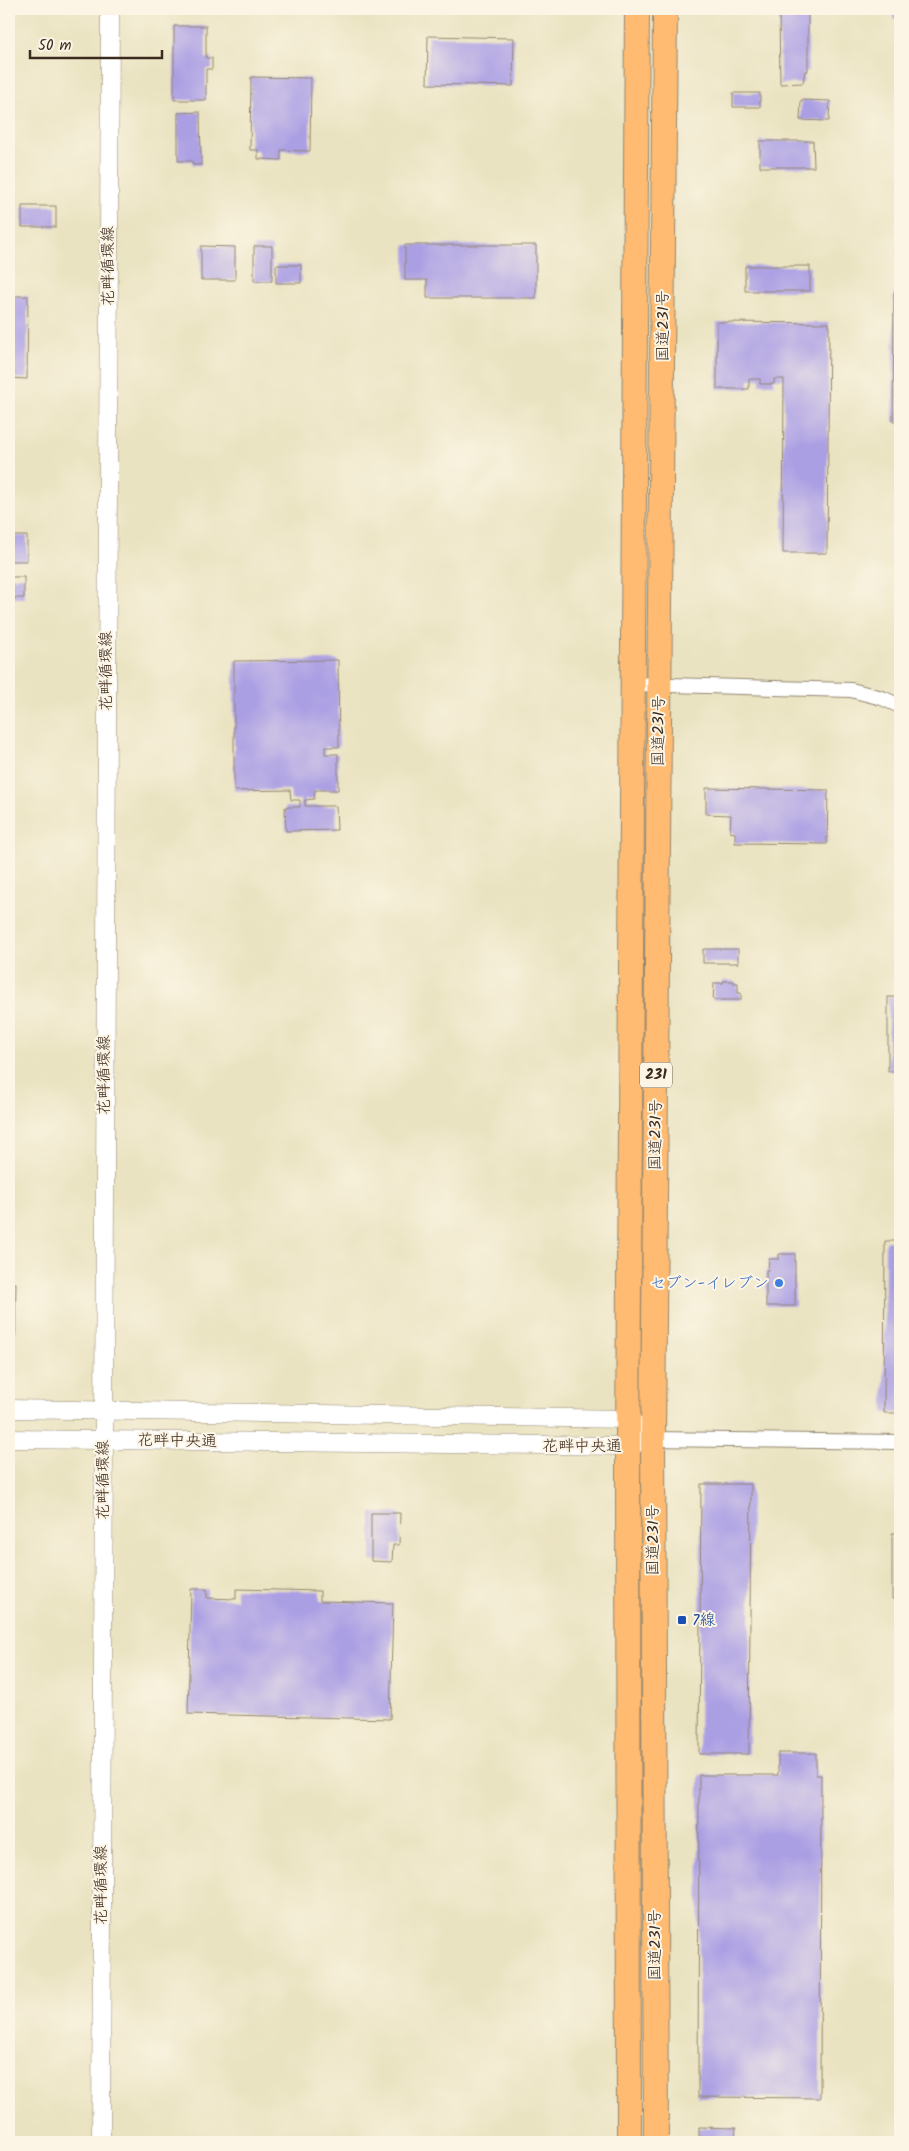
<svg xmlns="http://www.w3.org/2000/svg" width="909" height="2151" font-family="Kalam,'Klee One',sans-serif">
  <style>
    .building { fill: #ab9fe4 }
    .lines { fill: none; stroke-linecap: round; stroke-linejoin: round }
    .minor-casing { stroke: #928670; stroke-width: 16 }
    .tertiary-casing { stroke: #928670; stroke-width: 19 }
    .trunk-casing { stroke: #928670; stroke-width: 26 }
    .minor { stroke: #fff; stroke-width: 14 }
    .tertiary { stroke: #fff; stroke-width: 18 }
    .trunk { stroke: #ffbb71; stroke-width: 24 }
    .shop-dot { fill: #3f7fe0; stroke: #fcf5e5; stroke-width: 2 }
    .transit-dot { fill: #1a4fb4; stroke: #fcf5e5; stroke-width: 2 }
    .labels { text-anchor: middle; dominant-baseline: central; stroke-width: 4; stroke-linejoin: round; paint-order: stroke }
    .shield { fill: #fcf5e5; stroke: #75675a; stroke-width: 1 }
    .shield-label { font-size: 15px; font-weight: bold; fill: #3b2a1e }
    .street-label { font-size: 16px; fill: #3b2a1e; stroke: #fcf5e5 }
    .shop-label { font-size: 16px; fill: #366cbe; stroke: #fcf5e5; text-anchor: end }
    .transit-label { font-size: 16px; fill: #164399; stroke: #fcf5e5; text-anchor: start }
  </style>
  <rect width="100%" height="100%" fill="#fcf5e5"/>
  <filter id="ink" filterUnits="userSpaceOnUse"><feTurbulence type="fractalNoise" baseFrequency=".02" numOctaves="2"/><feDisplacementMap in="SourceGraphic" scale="10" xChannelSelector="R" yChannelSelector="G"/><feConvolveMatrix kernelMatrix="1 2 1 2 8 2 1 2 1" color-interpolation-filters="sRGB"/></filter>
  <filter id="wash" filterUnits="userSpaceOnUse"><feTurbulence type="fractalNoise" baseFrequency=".0096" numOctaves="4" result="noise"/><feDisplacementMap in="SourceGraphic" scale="20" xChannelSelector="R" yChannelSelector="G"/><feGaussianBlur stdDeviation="1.12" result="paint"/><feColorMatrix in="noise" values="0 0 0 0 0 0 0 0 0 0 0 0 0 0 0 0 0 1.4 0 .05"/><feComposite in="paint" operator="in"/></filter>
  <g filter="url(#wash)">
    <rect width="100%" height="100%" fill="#eae3c1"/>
    <g id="blocks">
      <path class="building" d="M779,9H805V14L808,13V71H805L803,83L780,84Z
        M893,9H900V20L893,19Z
        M174,26H206V58H212V69H206V100H174Z
        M428,36L514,38L513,86L427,84Z
        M251,77L311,78L310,151L281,150V160L258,159V150H250Z
        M733,93H760V107H733Z
        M801,100L830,101L829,121L800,120Z
        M200,112L201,165H193L192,161H178V113Z
        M760,141H813L814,167H760Z
        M22,206H56V227H22Z
        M897,243H900V284H897Z
        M405,245H536V298H427V280H405Z
        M201,246L235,247V280H201Z
        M254,246H272V281H254Z
        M276,265H301V283H276Z
        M745,266H810V291H745Z
        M894,292H900V422H893Z
        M9,296H28L27,379L9,378Z
        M717,322L829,323L827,553H783L784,379H774V384H760V379H749V389H717Z
        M9,536H27V561H9Z
        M9,577H24V598H9Z
        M338,660L339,747H325V754H338V790H315L314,799L305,800V806H336L337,830L286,831L285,807H300V800H291L290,790L234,791V661Z
        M706,788L828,790L827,844L735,843V833L730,832L731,815L706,814Z
        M703,949H738V963H703Z
        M723,981H734V983H738V993H741V1000H713L714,983H723Z
        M888,997H900V1071H888Z
        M885,1241H900V1413H884Z
        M779,1254H795V1306H766V1270H768L769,1259H779Z
        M9,1283H16L15,1335H9Z
        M701,1484H751L749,1754H699Z
        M371,1513H400L399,1545H393L392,1562L371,1561Z
        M892,1533H900V1599H892Z
        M191,1589H207V1598L236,1599V1589L320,1591V1601L393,1603L390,1719L188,1714Z
        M778,1753H816V1775H821L820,2098L698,2097L699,1775H778Z
        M699,2127L736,2128L735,2142H699Z"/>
    </g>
  </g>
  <g filter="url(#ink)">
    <use href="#blocks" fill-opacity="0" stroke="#928670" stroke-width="1"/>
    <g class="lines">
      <defs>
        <path id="minor" d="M633,684L851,690L882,698L900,706
          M653,1439L900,1442"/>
        <path id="tertiary" d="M9,1409L629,1419L653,1439
          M9,1439L628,1446L638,1443
          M101,2142L110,9"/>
        <path id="trunk" d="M629,2142L628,1446L637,9
          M656,2142L653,1439L665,9"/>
      </defs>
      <use href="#minor" class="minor-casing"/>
      <use href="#tertiary" class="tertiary-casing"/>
      <use href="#trunk" class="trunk-casing"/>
      <use href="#minor" class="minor"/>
      <use href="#tertiary" class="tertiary"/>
      <use href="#trunk" class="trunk"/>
    </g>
  </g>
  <circle class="shop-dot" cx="779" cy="1283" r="5"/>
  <rect class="transit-dot" x="677" y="1615" width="10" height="10" rx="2.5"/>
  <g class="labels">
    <rect class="shield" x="640" y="1062.5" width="32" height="25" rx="4"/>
    <g class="shield-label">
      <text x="656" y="1075">231</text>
    </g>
    <g class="street-label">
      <text transform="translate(108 266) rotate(-90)">花畔循環線</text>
      <text transform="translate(663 326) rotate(-90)">国道231号</text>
      <text transform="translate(106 671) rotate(-90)">花畔循環線</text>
      <text transform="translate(659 731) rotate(-89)">国道231号</text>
      <text transform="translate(104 1075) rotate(-90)">花畔循環線</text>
      <text transform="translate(656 1135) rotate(-89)">国道231号</text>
      <text transform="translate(177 1441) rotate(1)">花畔中央通</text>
      <text x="582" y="1446">花畔中央通</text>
      <text transform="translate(103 1480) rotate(-90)">花畔循環線</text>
      <text transform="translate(653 1540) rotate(-90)">国道231号</text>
      <text transform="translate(101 1885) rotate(-90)">花畔循環線</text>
      <text transform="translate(655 1945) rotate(-90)">国道231号</text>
    </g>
    <g class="shop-label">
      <text x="769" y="1283">セブン-イレブン</text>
    </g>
    <g class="transit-label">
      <text x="692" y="1620">7線</text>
    </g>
  </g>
  <rect width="909" height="2151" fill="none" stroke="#fcf5e5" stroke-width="30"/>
  <path d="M30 50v8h132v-8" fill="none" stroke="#3b2a1e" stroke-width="2.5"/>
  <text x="38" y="50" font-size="15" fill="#3b2a1e" stroke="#fcf5e5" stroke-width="4" paint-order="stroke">50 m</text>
</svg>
